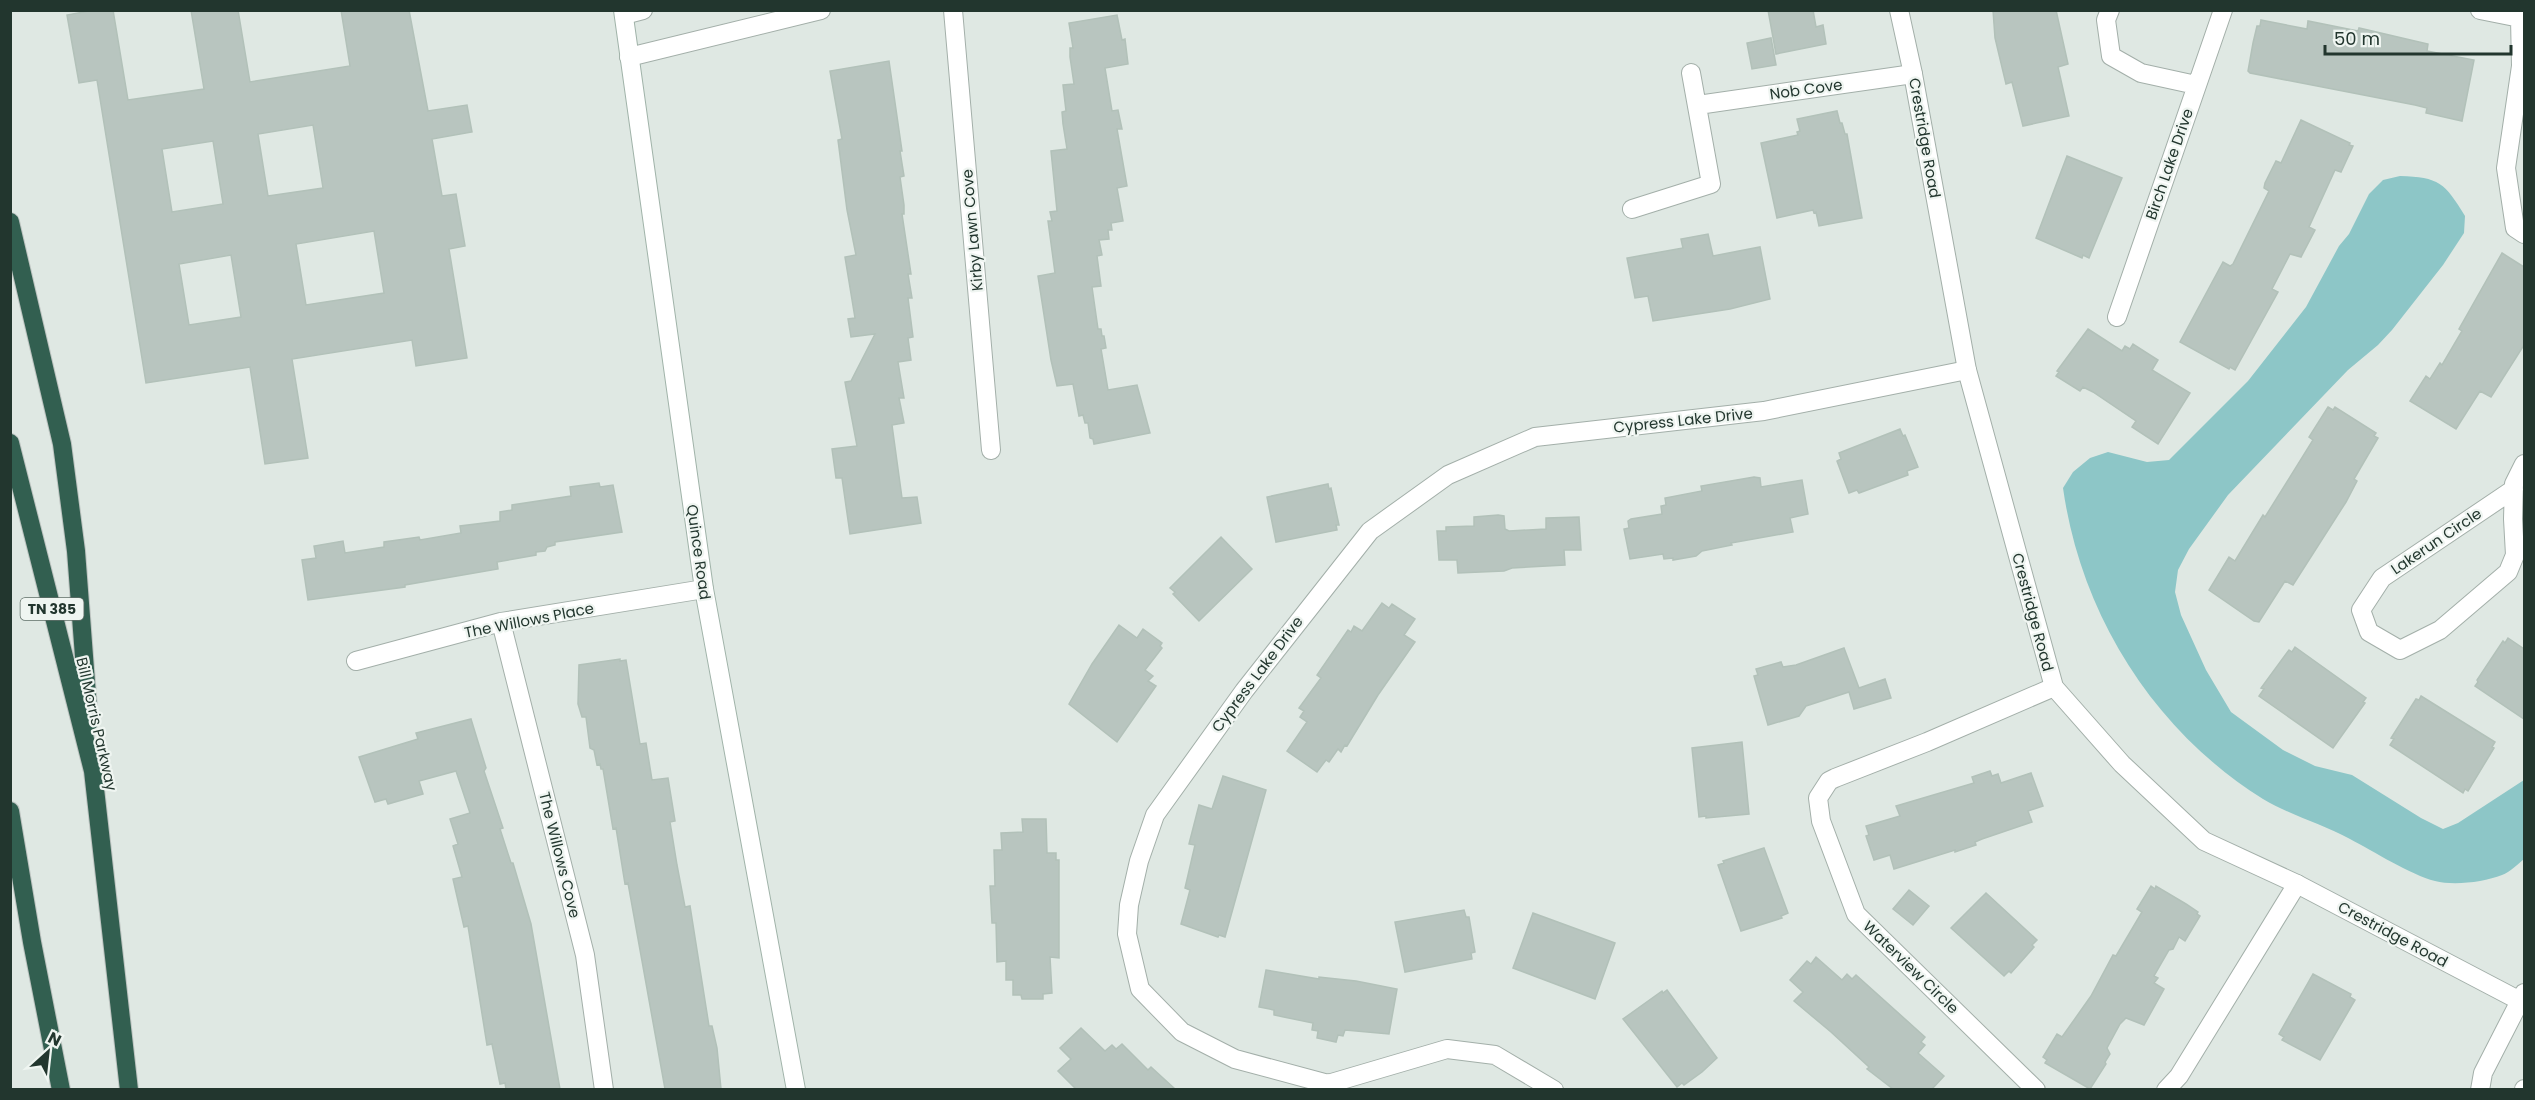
<svg xmlns="http://www.w3.org/2000/svg" width="2535" height="1100" font-family="Poppins,sans-serif">
  <style>
    .water { fill: #8dc6c7 }
    .building { fill: #b8c5bf; stroke: #b2c1b9; stroke-width: 1.5; fill-rule: evenodd }
    .lines { fill: none; stroke-linecap: round; stroke-linejoin: round }
    .minor-casing { stroke: #a3afa9; stroke-width: 20 }
    .tertiary-casing { stroke: #a3afa9; stroke-width: 20 }
    .secondary-casing { stroke: #a0b3a9; stroke-width: 20 }
    .motorway-casing { stroke: #bdc3c0; stroke-width: 20 }
    .minor { stroke: #fff; stroke-width: 18 }
    .tertiary { stroke: #fff; stroke-width: 18 }
    .secondary { stroke: #fff; stroke-width: 18 }
    .motorway { stroke: #325f50; stroke-width: 18 }
    .labels { text-anchor: middle; dominant-baseline: central; stroke-width: 4.5; stroke-linejoin: round; paint-order: stroke }
    .shield { fill: #eff5f1; stroke: #606f68; stroke-width: 1.5 }
    .shield-label { font-size: 14px; font-weight: bold; fill: #22362e }
    .street-label { font-size: 15px; fill: #22362e; stroke: #eff5f1 }
  </style>
  <rect width="100%" height="100%" fill="#dfe8e3"/>
  <path class="water" d="M2400,176C2439,177 2445,183 2465,216L2464,233L2443,265L2392,330L2378,345L2348,370L2228,495L2189,549L2178,570L2175,592L2181,615L2206,670L2231,712L2283,750L2315,766L2352,775L2421,818L2443,829L2458,823L2524,780V859C2518,864 2510,872 2502,875C2484,882 2454,886 2435,881C2411,875 2373,851 2350,839C2322,824 2290,815 2263,799C2154,731 2081,615 2063,488L2073,472L2090,458L2108,452L2147,462L2169,460L2248,381L2306,307L2339,246L2349,234L2369,194L2383,180Z"/>
  <path class="building" d="M94,10H113L128,100L204,89L191,10H238L250,82L350,66L341,10H409L428,111L467,105L472,132L432,139L442,196L456,194L465,246L449,249L467,358L416,366L412,340L292,359L308,458L265,464L250,367L146,383L97,80L79,83L67,15ZM313,125L323,188L268,196L258,134ZM213,141L223,204L172,212L162,149ZM374,231L384,293L306,305L296,244ZM231,255L241,317L189,325L179,264Z
    M1768,10H1813L1816,27L1823,25L1826,44L1776,54Z
    M1993,10H2056L2068,64L2058,67L2069,116L2023,126L2012,82L2006,84L1995,38Z
    M1117,15L1122,40L1125,39L1128,64L1105,68L1112,111L1118,110L1122,129H1117L1127,186L1117,188L1123,221L1111,223L1112,230H1108L1109,239L1099,240L1102,255L1097,256L1101,286L1092,287L1098,329H1101L1102,336H1104L1106,348L1101,349L1108,390L1137,385L1150,433L1094,444L1093,439L1090,438L1088,423H1085L1083,415L1079,416L1073,384L1057,386L1051,360L1038,276L1055,273L1048,221H1052L1050,212L1057,211L1051,151L1067,149L1063,124L1062,112L1066,111L1063,85L1074,84L1070,57V48H1073L1069,23Z
    M2261,20L2307,29L2308,21L2358,31L2359,28L2428,44L2427,51L2474,60L2462,121L2426,113L2427,108L2415,105L2250,73L2248,71L2253,43L2257,26H2260Z
    M1771,38L1776,65L1752,69L1747,43Z
    M889,61L902,151H900L904,176L900,177L904,205V214H902L911,274H908L912,298H908L913,337L908,338L911,360L898,362L904,398H899L904,423L892,425L902,498L917,497L921,523L850,534L842,478H836L832,449L857,446L845,382L851,381L875,334L851,337L848,319L855,318L845,257L856,255L847,210L838,140L842,139L830,71Z
    M1837,111L1840,123H1842L1845,134H1847L1862,218L1819,226L1816,212L1814,213L1813,210L1777,218L1761,143L1798,135L1797,132L1800,131L1797,119Z
    M2301,120L2350,143L2349,145L2353,146L2341,172L2335,170L2309,227L2315,230L2301,257L2290,254L2272,289L2278,292L2235,370L2230,367L2229,369L2180,342L2223,262L2230,266L2233,264L2269,191L2264,188L2265,183L2276,161L2281,163Z
    M2067,156L2122,178L2089,258L2083,255L2082,258L2036,238Z
    M1708,234L1713,256L1760,247L1770,299L1730,309L1653,321L1648,296L1635,298L1627,258L1683,248L1681,239Z
    M2502,253L2524,267V345L2491,397L2480,391L2456,429L2410,401L2426,376L2430,379L2440,363L2442,365L2462,331L2459,329Z
    M2088,329L2122,351L2125,346L2130,349L2133,344L2158,360L2152,370L2190,393L2158,444L2132,427L2136,421L2093,392L2083,387L2080,391L2056,376L2059,372L2057,371Z
    M2328,407L2333,410L2335,407L2376,433L2374,436L2378,438L2354,479L2357,481L2346,502L2293,585L2285,581L2259,622L2254,621L2209,590L2229,557L2235,561L2263,515L2265,517L2313,440L2309,437Z
    M1900,429L1903,436L1905,435L1918,467L1907,471L1908,475L1859,493L1857,490L1849,493L1837,461L1841,459L1839,453Z
    M1754,477L1760,478L1761,487L1802,480L1808,514L1790,518L1793,532L1731,543L1732,545L1702,551L1696,556L1673,560V558L1664,559L1663,554L1630,559L1624,529L1629,528L1628,521L1631,519L1662,514L1661,506L1666,505L1665,498L1702,491L1701,486Z
    M599,483L600,487L613,485L622,532L555,542V545L547,547L545,551L536,552V555L497,562L498,569L405,585V587L308,600L302,560L316,558L314,546L343,541L345,553L384,547V542L419,537L420,540L461,533L460,526L500,521V512L512,510V505L571,496L570,487Z
    M1328,484L1329,489L1331,488L1339,525H1336L1337,530L1276,542L1267,497Z
    M1498,515L1504,516L1505,529L1509,531L1546,529V518L1579,517L1581,550H1564L1565,565L1512,568L1504,571L1458,573L1457,560H1439L1437,531H1446V527L1474,526V517Z
    M1221,537L1252,569L1199,621L1173,594L1175,592L1170,588Z
    M1382,603L1389,608L1392,604L1415,619L1404,635L1415,642L1378,695L1347,746L1345,745L1341,752L1338,749L1329,762L1326,760L1317,772L1287,751L1307,722L1300,717L1304,711L1299,708L1321,678L1317,675L1348,630L1351,632L1354,626L1362,631Z
    M1119,625L1137,638L1143,629L1162,643L1160,646L1162,648L1145,670L1153,676L1148,681L1156,686L1117,742L1069,704L1092,664Z
    M2508,638L2524,649V719L2475,686L2478,682L2477,680L2503,641L2505,643Z
    M2295,647L2366,698L2363,702L2365,703L2333,748L2259,696L2264,689L2261,688L2289,650L2292,652Z
    M1844,648L1859,688L1885,679L1891,698L1854,709L1849,692L1806,706L1799,716L1768,725L1754,676L1758,675L1756,669L1781,662L1783,667L1796,665Z
    M620,659V661L626,660L640,744L646,743L652,780L668,778L675,821L670,822L677,865L685,907L690,906L709,1026H712L717,1048L721,1089H665L628,883L625,884L616,828L613,829L603,769H601L600,764L597,765L594,750L590,748L586,717H582L578,704L579,665Z
    M2421,696L2495,742L2492,747L2494,748L2468,791L2465,789L2463,793L2390,745L2394,739L2391,738L2416,699L2419,700Z
    M471,719L486,768L484,771L503,828L500,829L511,863H513L531,924L560,1089H506L505,1083L500,1084L492,1044L487,1045L468,926L464,927L453,879L462,877L453,846L458,844L450,819L470,813L456,771L419,781L423,794L388,804L386,799L375,802L359,757L418,739L416,733Z
    M1742,742L1749,814L1706,818V816L1699,817L1692,748Z
    M1990,771L1992,776L1998,774L2001,783L2031,773L2043,806L2028,811L2032,822L1982,839L1975,842L1976,845L1955,852V850L1894,869L1890,855L1874,860L1866,836L1869,835L1866,826L1900,816L1896,806L1974,783L1972,777Z
    M1223,776L1266,790L1225,937L1219,935L1218,937L1181,924L1190,890L1185,888L1195,845L1189,844L1199,805L1212,809Z
    M1022,819H1046L1047,853H1056V860H1059V958L1050,957L1052,993L1043,994V999H1022L1021,995H1013V980H1006V961L997,962L996,923H992L990,886H995L994,850H1002L1001,833L1023,832Z
    M1764,848L1788,913L1781,916L1782,918L1741,931L1718,865L1724,863L1723,861Z
    M2151,886L2155,889L2156,886L2186,904L2198,912L2197,914L2200,916L2185,941L2179,937L2173,949L2169,950L2154,976L2158,978L2154,983L2164,989L2144,1025L2126,1018L2120,1024L2107,1048L2110,1054L2105,1062L2106,1064L2090,1089L2045,1063L2047,1060L2043,1057L2057,1034L2062,1037L2091,996L2113,955L2116,956L2142,912L2137,909Z
    M1909,890L1929,906L1913,925L1893,909Z
    M1986,893L2037,940L2032,945L2034,947L2011,973L2009,971L2004,976L1951,928Z
    M1464,910L1466,917H1469L1475,952L1471,953L1472,959L1405,972L1395,922Z
    M1533,913L1615,943L1595,999L1513,968Z
    M1816,957L1842,980L1847,974L1852,979L1856,975L1925,1037L1921,1042L1925,1045L1918,1053L1944,1076L1932,1089H1893L1867,1069L1869,1067L1831,1032L1794,1001L1803,992L1790,980L1807,961L1811,964Z
    M1266,970L1319,979V977L1356,981L1397,989L1389,1034L1345,1030L1343,1036L1338,1035L1336,1042L1317,1038L1318,1031L1312,1030L1313,1023L1274,1015V1010L1259,1007Z
    M2313,974L2351,994L2350,997L2355,1000L2320,1060L2282,1040L2284,1037L2279,1034Z
    M1667,990L1717,1058L1702,1072L1684,1085L1682,1083L1677,1087L1623,1019L1662,991L1663,993Z
    M1081,1028L1105,1051L1112,1045L1116,1049L1122,1044L1148,1070L1151,1067L1175,1089H1076L1058,1071L1071,1059L1060,1048Z"/>
  <g class="lines">
    <defs>
      <path id="minor" d="M953,10L991,450
        M2110,10L2106,20L2111,56L2141,73L2196,85
        M2480,10L2520,18
        M2523,10L2520,18L2521,66L2506,168L2515,228L2524,234
        M1698,105L1913,74
        M1632,209L1711,184L1691,73
        M2117,317L2223,10
        M2514,489L2382,578L2361,610L2369,632L2400,650L2440,630L2508,572L2515,555L2513,519L2514,484L2524,464
        M501,622L585,955L604,1090
        M356,661L501,622L704,589
        M1554,1090L1495,1055L1447,1049L1328,1084L1235,1059L1182,1032L1140,989L1127,934L1129,905L1139,861L1155,815L1244,691L1370,531L1448,475L1535,437L1764,411L1967,370
        M2036,1090L1856,914L1821,821L1818,798L1829,781L1835,778L1927,742L2054,687
        M2166,1090L2179,1076L2297,884
        M2480,1090L2483,1073L2524,993
        M2524,1090V1089"/>
      <path id="tertiary" d="M1899,10L1913,74L1967,370L2054,687L2122,764L2204,841L2297,884L2524,1003
        M624,15L643,10
        M629,57L821,10"/>
      <path id="secondary" d="M623,10L704,589L796,1090"/>
      <path id="motorway" d="M10,222L62,444L76,551L89,722
        M10,443L93,771L129,1090
        M10,811L32,942L61,1090"/>
    </defs>
    <use href="#minor" class="minor-casing"/>
    <use href="#tertiary" class="tertiary-casing"/>
    <use href="#secondary" class="secondary-casing"/>
    <use href="#motorway" class="motorway-casing"/>
    <use href="#minor" class="minor"/>
    <use href="#tertiary" class="tertiary"/>
    <use href="#secondary" class="secondary"/>
    <use href="#motorway" class="motorway"/>
  </g>
  <g class="labels">
    <rect class="shield" x="20.5" y="598" width="63" height="22" rx="4.5"/>
    <g class="shield-label">
      <text x="52" y="609">TN 385</text>
    </g>
    <g class="street-label">
      <text transform="translate(1806 89) rotate(-8)">Nob Cove</text>
      <text transform="translate(1925 138) rotate(80)">Crestridge Road</text>
      <text transform="translate(2169 164) rotate(-71)">Birch Lake Drive</text>
      <text transform="translate(972 230) rotate(-95)">Kirby Lawn Cove</text>
      <text transform="translate(1683 420) rotate(-6)">Cypress Lake Drive</text>
      <text transform="translate(2436 541) rotate(-34)">Lakerun Circle</text>
      <text transform="translate(699 552) rotate(82)">Quince Road</text>
      <text transform="translate(2033 612) rotate(75)">Crestridge Road</text>
      <text transform="translate(529 620) rotate(-11)">The Willows Place</text>
      <text transform="translate(1257 674) rotate(-53)">Cypress Lake Drive</text>
      <text transform="translate(97 724) rotate(77)">Bill Morris Parkway</text>
      <text transform="translate(560 855) rotate(76)">The Willows Cove</text>
      <text transform="translate(2393 934) rotate(28)">Crestridge Road</text>
      <text transform="translate(1911 967) rotate(44)">Waterview Circle</text>
    </g>
  </g>
  <rect width="2535" height="1100" fill="none" stroke="#22362e" stroke-width="24"/>
  <g transform="translate(48 1052) rotate(27)" stroke="#eff5f1" stroke-width="4.5" paint-order="stroke">
  <path d="M0-4.5L10 22L0 15L-10 22Z" fill="#22362e"/>
  <text y="-9" font-size="16" font-weight="bold" text-anchor="middle" fill="#22362e">N</text>
  </g>
  <path d="M2325 45v9h186v-9" fill="none" stroke="#22362e" stroke-width="3"/>
  <text x="2334" y="45" font-size="18" fill="#22362e" stroke="#eff5f1" stroke-width="4.5" paint-order="stroke">50 m</text>
</svg>
